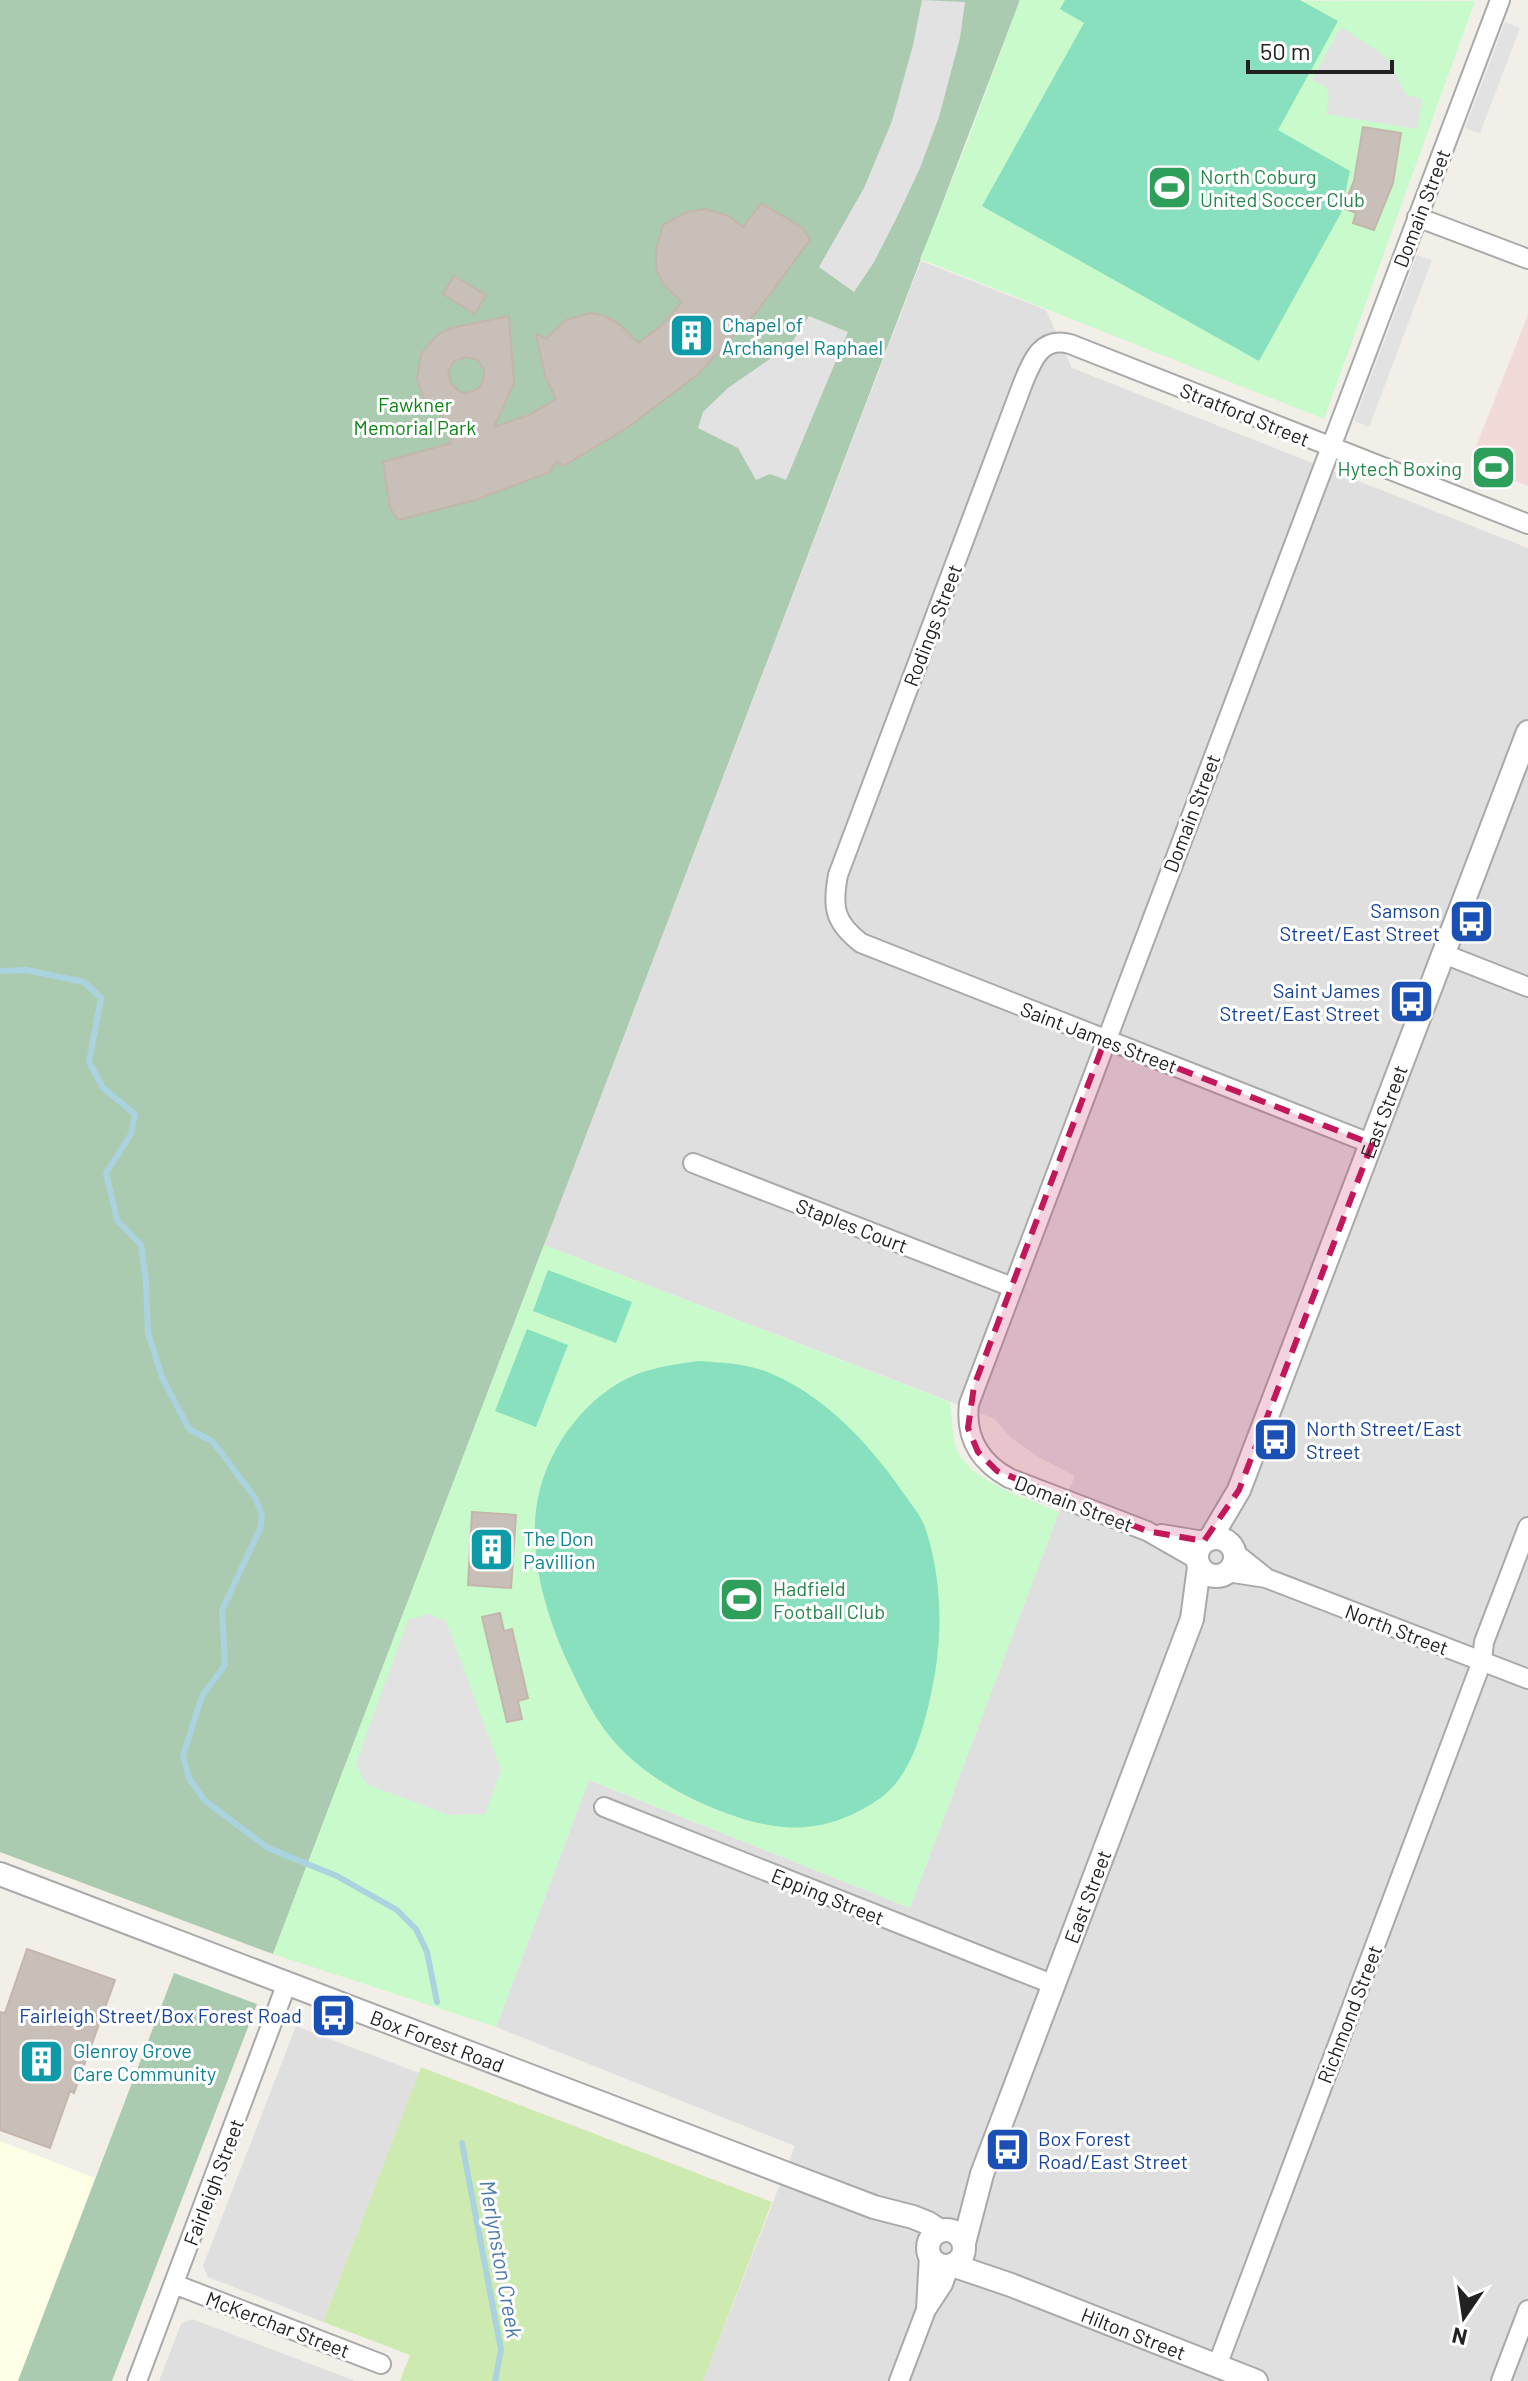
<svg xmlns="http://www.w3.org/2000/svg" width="1528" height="2381" font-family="Barlow,sans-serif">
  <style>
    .residential { fill: #e0dfdf }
    .commercial { fill: #f2dad9 }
    .education { fill: #ffffe5 }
    .grass { fill: #cdebb0 }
    .cemetery { fill: #aacbaf }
    .park { fill: #c8facc }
    .pitch { fill: #88e0be }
    .parking { fill: #e2e2e2 }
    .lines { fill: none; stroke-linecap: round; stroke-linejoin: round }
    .stream { stroke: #aad3df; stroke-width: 6 }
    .building { fill: #c7bfb8; stroke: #c4b6ab; stroke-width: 2; fill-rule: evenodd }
    .minor-casing { stroke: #a9a9a9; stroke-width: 22 }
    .tertiary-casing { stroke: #a9a9a9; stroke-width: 26 }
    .minor { stroke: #fff; stroke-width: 18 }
    .tertiary { stroke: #fff; stroke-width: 22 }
    .marked { fill: #c2185b; fill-opacity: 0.2; stroke: #c2185b; stroke-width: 6; stroke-dasharray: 16 10; stroke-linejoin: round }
    .labels { text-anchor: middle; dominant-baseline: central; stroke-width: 6; stroke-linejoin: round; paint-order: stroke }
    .leisure-label { font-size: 20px; fill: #27864d; stroke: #fff; text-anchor: start }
    .street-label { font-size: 20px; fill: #222; stroke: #fff }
    .culture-label { font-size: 20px; fill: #0d838f; stroke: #fff; text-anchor: start }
    .park-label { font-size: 20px; fill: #0c8416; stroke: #fff }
    .transit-label { font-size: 20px; fill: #164399; stroke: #fff; text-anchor: end }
    .water-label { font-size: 22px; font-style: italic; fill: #4a7aab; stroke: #fff }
  </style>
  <rect width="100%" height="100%" fill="#f2efe9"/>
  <path class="residential" d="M921,261L1046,310L1072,368L1528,548V2381H703L795,2146L496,2027L589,1780L910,1908L1059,1512L1075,1476L1040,1458L1010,1437L995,1419L544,1245Z
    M296,2026L419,2073L323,2322L208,2277L203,2266Z
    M192,2319L355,2381H159L181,2324Z"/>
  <path class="commercial" d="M1528,315V486L1479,467L1473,454Z"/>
  <path class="education" d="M0,2141L95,2178L18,2381H0Z"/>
  <path class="grass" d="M421,2067L772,2202L703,2381H400L410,2355L323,2322Z"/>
  <path class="cemetery" d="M0,0H1020L273,1954L0,1852Z
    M174,1973L257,2004L112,2381H18Z"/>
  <path class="park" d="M1020,0L1475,1L1324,419L920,259L965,148Z
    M544,1245L950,1402C952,1415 952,1441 958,1452C974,1483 1029,1499 1059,1512L910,1908L589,1780L496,2027L273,1954Z"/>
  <path class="pitch" d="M1065,0H1300L1338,21L1278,130L1350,171L1341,213L1259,361L982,206L1084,23L1060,9Z
    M548,1270L632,1302L616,1343L533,1311Z
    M527,1329L568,1345L536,1427L495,1411Z
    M698,1361C723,1363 748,1363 772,1374C828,1398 873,1448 907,1498C913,1507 921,1516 925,1527C944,1584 943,1645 929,1703C921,1737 909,1778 879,1799C826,1835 781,1834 723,1812C684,1797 648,1777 619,1747C597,1724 582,1693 569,1665C546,1616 527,1553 538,1498C548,1447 587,1394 637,1374C657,1367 677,1364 698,1361Z"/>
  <path class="parking" d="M922,0L965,2L960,38L939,117L920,168L898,215L874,262L854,292L819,267L864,188L892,121L913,45Z
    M1505,22L1520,28L1480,133L1465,128Z
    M1341,27L1383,55L1395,72L1405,94L1422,99L1417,129L1326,114L1329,98L1326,87L1312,80Z
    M1417,255L1432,260L1369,427L1354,421Z
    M809,316L848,332L786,480L770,474L756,480L738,448L698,428L703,412L728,388L790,345Z
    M428,1614L446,1621L501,1770L485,1814L449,1815L366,1784L356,1763L408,1620Z"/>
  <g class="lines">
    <path class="stream" d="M0,971L26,970L84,982L101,998L89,1062L103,1088L135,1114L131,1134L106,1173L117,1220L141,1245L146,1281L148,1333L162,1377L189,1429L213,1442L256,1499L262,1516L260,1529L222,1610L225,1665L202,1696L183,1756L189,1778L204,1800L268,1848L337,1876L397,1910L416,1929L427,1952L437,2002
      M462,2143L501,2350L495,2381"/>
  </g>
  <path class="building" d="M1363,127L1401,133L1393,183L1374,230L1353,223L1356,213L1343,208L1354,181Z
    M761,203L803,228L810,240L758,310L697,375L627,428L563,466L556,461L550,472L475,500L398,520L390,508L383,462L451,443L444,418L425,402L417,379L421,354L437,335L451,328L509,316L514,383L494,427L529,415L556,399L545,376L536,334L546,339L566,320L591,313L602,315L618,323L638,343L661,326L682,302L663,284L656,269V250L663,225L687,212L705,209L728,216L743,227ZM466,357L478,360L484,370V376L481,386L476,390L465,393L460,392L451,384L448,372L454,361Z
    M454,276L486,295L475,314L443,294Z
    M472,1512L516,1515L511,1588L468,1585Z
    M500,1613L504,1631L512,1629L528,1698L518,1701L522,1719L507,1722L482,1617Z
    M27,1949L115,1980L74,2093L70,2091L50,2148L0,2130V2012L5,2013Z"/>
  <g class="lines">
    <defs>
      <path id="minor" d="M1417,217L1528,259
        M1444,954L1528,987
        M1372,1144L861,943C834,922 832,907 838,875L1023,383C1032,361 1041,336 1070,344L1528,524
        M693,1163L1012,1287
        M1161,1534L1204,1541
        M1234,1552L1264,1576
        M1196,1559L1147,1531L1009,1478C980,1462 965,1438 969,1404L1500,0
        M1227,1572L1266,1578L1528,1679
        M604,1807L1052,1984
        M174,2284L381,2364
        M926,2310L929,2255
        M1217,2366L1482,1661L1484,1642L1528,1527
        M137,2381L287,1983
        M899,2381L926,2310L943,2284L950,2265
        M1501,2381L1528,2310"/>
      <g id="tertiary">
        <circle cx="1216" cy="1557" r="19"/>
        <path id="s1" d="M1210,1539L1239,1490L1528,732"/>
        <path id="s2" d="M0,1874L874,2207L913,2217L928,2223L940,2231"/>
        <circle cx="946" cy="2248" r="18"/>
        <path id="s3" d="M964,2243L982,2174L1192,1619L1199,1567"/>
        <path id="s4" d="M952,2265L1011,2285L1256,2381"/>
      </g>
    </defs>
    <use href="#minor" class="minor-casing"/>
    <use href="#tertiary" class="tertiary-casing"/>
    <use href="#minor" class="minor"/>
    <use href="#tertiary" class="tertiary"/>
  </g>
  <path class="marked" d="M1105,1040L1372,1144L1239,1490L1204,1541L1147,1531L997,1471L978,1452L968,1428L974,1386Z"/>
  <defs>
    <symbol id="stadium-square" viewBox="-11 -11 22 22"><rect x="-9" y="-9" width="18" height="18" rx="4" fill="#2e9e5b" stroke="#fff"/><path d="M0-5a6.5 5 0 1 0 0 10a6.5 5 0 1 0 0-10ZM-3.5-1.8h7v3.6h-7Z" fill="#fff"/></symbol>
    <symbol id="building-square" viewBox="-11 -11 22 22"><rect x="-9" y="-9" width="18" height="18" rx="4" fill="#0f9aa8" stroke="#fff"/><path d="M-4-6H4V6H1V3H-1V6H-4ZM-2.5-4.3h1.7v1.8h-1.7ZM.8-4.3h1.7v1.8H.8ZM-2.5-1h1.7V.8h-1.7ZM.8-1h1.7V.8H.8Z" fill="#fff"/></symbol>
    <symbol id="bus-square" viewBox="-11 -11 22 22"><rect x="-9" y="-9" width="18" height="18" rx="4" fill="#1a4fb4" stroke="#fff"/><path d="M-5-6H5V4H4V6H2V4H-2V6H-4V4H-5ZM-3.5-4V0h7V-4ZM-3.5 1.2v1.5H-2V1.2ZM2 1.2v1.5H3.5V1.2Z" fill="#fff"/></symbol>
  </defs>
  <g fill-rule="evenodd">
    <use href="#stadium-square" x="1144" y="162" width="51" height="51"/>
    <use href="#building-square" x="666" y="310" width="51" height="51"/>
    <use href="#stadium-square" x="1468" y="442" width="51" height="51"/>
    <use href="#bus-square" x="1446" y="896" width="51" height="51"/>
    <use href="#bus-square" x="1386" y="976" width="51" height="51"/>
    <use href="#bus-square" x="1250" y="1414" width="51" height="51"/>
    <use href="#building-square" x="466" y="1524" width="51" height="51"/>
    <use href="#stadium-square" x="716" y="1574" width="51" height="51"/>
    <use href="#bus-square" x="308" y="1990" width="51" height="51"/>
    <use href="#building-square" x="16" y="2036" width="51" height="51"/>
    <use href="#bus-square" x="982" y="2124" width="51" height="51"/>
  </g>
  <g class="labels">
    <g class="leisure-label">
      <text x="1200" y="176">North Coburg<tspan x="1200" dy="23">United Soccer Club</tspan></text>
      <text x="1462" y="468" text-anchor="end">Hytech Boxing</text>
      <text x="773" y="1588">Hadfield<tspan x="773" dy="23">Football Club</tspan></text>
    </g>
    <g class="street-label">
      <text transform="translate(1421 208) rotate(-69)">Domain Street</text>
      <text transform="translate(1245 414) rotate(22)">Stratford Street</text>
      <text transform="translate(932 625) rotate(-69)">Rodings Street</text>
      <text transform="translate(1191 813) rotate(-69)">Domain Street</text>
      <text transform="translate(1099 1037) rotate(21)">Saint James Street</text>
      <text stroke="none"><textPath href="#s1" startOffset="462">East Street</textPath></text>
      <text transform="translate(852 1225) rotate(21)">Staples Court</text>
      <text transform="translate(1074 1503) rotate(21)">Domain Street</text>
      <text transform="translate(1397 1629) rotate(21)">North Street</text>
      <text transform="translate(828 1896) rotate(22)">Epping Street</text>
      <text stroke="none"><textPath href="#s3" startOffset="368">East Street</textPath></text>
      <text transform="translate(1349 2014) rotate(-69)">Richmond Street</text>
      <text stroke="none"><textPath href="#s2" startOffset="468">Box Forest Road</textPath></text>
      <text transform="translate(213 2182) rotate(-69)">Fairleigh Street</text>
      <text transform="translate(278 2324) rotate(21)">McKerchar Street</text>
      <text stroke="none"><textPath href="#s4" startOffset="194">Hilton Street</textPath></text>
    </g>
    <g class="culture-label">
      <text x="722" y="324">Chapel of<tspan x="722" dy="23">Archangel Raphael</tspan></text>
      <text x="523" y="1538">The Don<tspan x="523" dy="23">Pavillion</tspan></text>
      <text x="73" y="2050">Glenroy Grove<tspan x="73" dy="23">Care Community</tspan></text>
    </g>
    <g class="park-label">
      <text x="415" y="404">Fawkner<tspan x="415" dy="23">Memorial Park</tspan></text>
    </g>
    <g class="transit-label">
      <text x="1440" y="910">Samson<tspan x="1440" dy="23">Street/East Street</tspan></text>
      <text x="1380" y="990">Saint James<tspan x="1380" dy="23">Street/East Street</tspan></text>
      <text x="1306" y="1428" text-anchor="start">North Street/East<tspan x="1306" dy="23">Street</tspan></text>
      <text x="302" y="2015">Fairleigh Street/Box Forest Road</text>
      <text x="1038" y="2138" text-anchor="start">Box Forest<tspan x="1038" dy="23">Road/East Street</tspan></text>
    </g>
    <g class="water-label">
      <text transform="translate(502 2259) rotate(80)">Merlynston Creek</text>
    </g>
  </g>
  <g transform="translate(1464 2317) rotate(193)" stroke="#ffffff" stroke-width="6" paint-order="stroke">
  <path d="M0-6L14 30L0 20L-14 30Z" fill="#222222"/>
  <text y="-12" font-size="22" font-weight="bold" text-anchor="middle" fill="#222222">N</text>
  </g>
  <path d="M1248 60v12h144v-12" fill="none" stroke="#222222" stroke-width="4"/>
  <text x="1260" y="60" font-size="24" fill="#222222" stroke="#ffffff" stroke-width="6" paint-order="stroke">50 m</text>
</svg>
